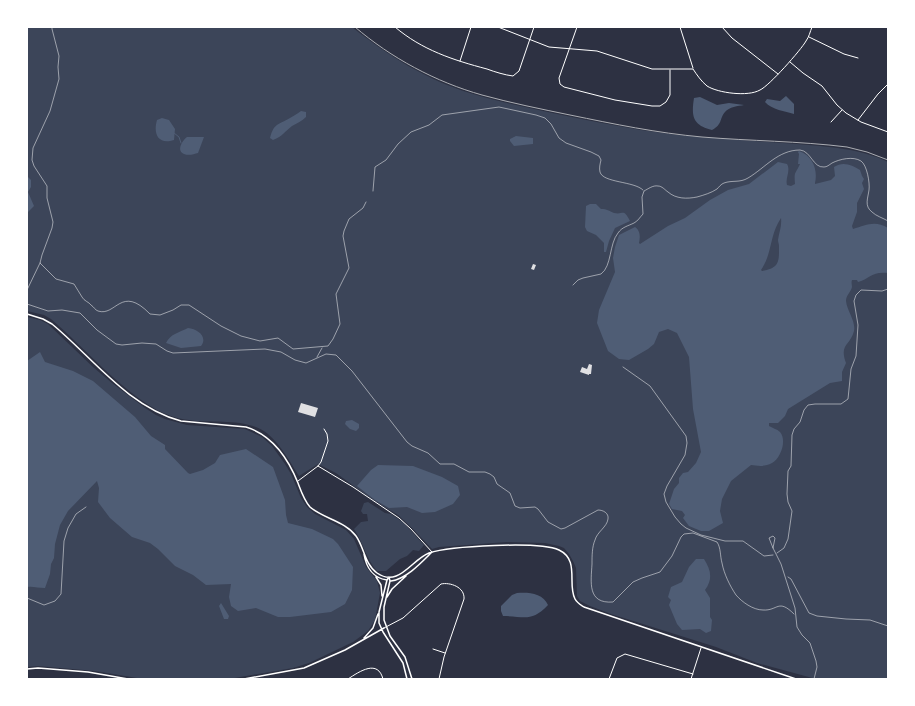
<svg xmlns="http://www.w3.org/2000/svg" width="915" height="706" font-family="'DM Sans',sans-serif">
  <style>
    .green { fill: #3c4559 }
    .water { fill: #4f5d75; fill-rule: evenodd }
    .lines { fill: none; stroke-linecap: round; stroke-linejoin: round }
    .stream { stroke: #4f5d75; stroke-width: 1 }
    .building { fill: #e0e0e3 }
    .path { stroke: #fff; stroke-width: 0.5 }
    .service { stroke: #fff; stroke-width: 0.5 }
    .minor { stroke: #fff; stroke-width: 1 }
    .tertiary { stroke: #fff; stroke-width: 1.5 }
    .rail { stroke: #abadb3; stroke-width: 1 }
  </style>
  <rect width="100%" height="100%" fill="#2d3142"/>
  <path class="green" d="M27,27H352C387,55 427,80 470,93C502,103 535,109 567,116C616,126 663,135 713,138C741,140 769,142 797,144C828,147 860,148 888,162V679H816L757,663L716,647L611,614L590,606L580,601L577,596L576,568L573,561L569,554L564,548L559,546L545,543L507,542L439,547L432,549L412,528L398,515L373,500L336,473L318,464L299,476C290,462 281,445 268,434C247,417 214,424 189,420C178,419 167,415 157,410C117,387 86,349 51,319L44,315L27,311Z
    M27,317L40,320L48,324L93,367L112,383L145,408L156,415L165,419L187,425L245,429L262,437L272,446L285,464L291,474L301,498L307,507L315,514L346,530L354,539L366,567L377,581L380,593L375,620L368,631L353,642L309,663L293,668L229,679H143L95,671L38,666L27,667Z
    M368,502L385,513L391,514L404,523L424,545L419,551L413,550L407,556L400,559L386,571H377C366,559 363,542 354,529L361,522L368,521L367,514H363L361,511L364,503Z"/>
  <path class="water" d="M786,96L794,104V114C785,111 772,110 765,102L767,99L780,101Z
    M700,97L717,105L729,103L744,105C738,106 729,107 725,112C719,119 723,124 712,130C693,125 691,117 694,98Z
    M301,111L306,112V117C302,121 297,123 292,126C284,132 283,136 273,140L270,138C274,123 278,125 290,118C294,116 298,113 301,111Z
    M162,118L169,120L175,129L174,140C158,145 153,134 157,120Z
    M516,136L533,138V144L514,146L510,141V139Z
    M187,137H204L198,153C194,154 189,156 184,154C176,151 182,141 187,137Z
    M799,151C813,156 818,170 815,183V184L831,180L835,176L834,167C843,161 852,165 860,170L862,176L864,179L862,183L864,189L857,203V212L852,226L853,229C866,225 875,220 888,228V273C872,271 871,278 858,282L857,280H852C851,283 852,285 852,287C851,292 846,295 846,301C847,311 856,321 854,331C850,346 839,344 846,363L842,372V381L830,383L788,409L785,416L778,423H769V426C772,428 777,429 780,432C787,440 781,458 772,463C765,467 758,466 751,465L731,481L722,499L720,511L723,523L709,531H701L689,526L683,518L685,515L682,511L672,509L669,504L674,489L679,483V478L683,473L688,472L696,463L701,452L693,409L689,357L677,333L668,329L659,332L654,344L648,349L629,360L619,359L608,351L597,323L599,310L615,272L613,258L615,247L619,235L635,227C641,231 640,238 639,243L640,244L668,226L685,218L710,200L728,190L749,184L778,162L787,164C791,171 785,178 787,185L791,186L795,184C794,171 795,175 800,164H798L799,154L798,152ZM781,218C782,227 779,232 778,240C778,242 779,244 779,246C779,261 780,268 762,271L761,270C773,252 769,236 781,218Z
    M27,176L31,180V187L28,192L34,206L27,213Z
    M590,204H596L601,209C607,209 609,211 614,213C624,215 623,208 630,221L615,228L609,241L606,252H604V243L596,235L587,231L585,227L586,206Z
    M188,328C198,329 208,337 201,346L181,348L166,343C170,334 180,332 188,328Z
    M40,352L45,362L73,371L93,381L135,417L151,436L165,445V449L188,473L190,474L203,470L215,463L220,455L246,449L273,467L285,500L286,515L288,523L312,529L333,539L338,544L353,567L352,590L345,604L331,612L290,617H278L256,608L238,611L231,606L229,597L231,584L206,585L193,575L175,566L158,549L150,543L132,537L110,518L98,502L99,488L97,481L68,511L60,525L55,544L54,558L51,564L50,574L45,588C38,588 33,586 27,587V361Z
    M352,420L359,424V428L356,431L350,429L345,424L346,421Z
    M378,465L413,466L442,477L458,486L460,495L453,504L435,512L422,513L407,507L389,508L375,500L357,486L371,470Z
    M696,559H704C711,570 713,579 705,590L710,598V617L712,620L711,631L706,633L700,629L682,630L677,624L669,605L671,600L668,597L671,587L682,582L689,567Z
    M517,593C528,592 543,593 548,605C531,623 524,616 503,616L501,611V606L512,595Z
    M221,603L229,616L228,619H224L219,606Z"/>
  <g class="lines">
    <path class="stream" d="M174,133L179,137L181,143"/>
  </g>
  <path class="building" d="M533,264L536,265L534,270L531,269Z
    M589,364L592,365L591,374H589V375L580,372L582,367L587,369Z
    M301,403L318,408L315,417L298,412Z"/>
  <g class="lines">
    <path class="path" d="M52,27V29L59,56L58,67L59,79L50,111L33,148L32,160L34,166L47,186V198L53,222L52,228L42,255L40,263L56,279L74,284C77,288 79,293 82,297C84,301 89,302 91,305C94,307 95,310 98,311C116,317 121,284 150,314L160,315L173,310L181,305H189L221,326L241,336L260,341L278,338L293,349L328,346L333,339L340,324L336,294L349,268L343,236L344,231L349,219L363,208L366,202
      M373,191L375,167L386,160L398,144L411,132L429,125L442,115L499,107L536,115L545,118L551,124L559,138L566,143L591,152L599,156L601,160C600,164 599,168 600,172C603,183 634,181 643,190
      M573,285L578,280L583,278L601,274C612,266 609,244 618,233C622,227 628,226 634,223C638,221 640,217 643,214L642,197L644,191C648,189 653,185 658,186C662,186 665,190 668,192C676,199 687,199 697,197C704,195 711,193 717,189C719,187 721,184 724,183C732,180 740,183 748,178C765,168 778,150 800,150C811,151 813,168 824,167C827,167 829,165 832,163C840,159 853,156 861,161C867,165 870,183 869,190C868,198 864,206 872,212C876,216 883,218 888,221
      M27,290L40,263
      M27,304L48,311L62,310L80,313L97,330L116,344L122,345L142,343L156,344L167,351L173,353L265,349L281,352L295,360L306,363L326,354L336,355L352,371L407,442L412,446L428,453L440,464H454L469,472H485L490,474L494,477L497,484L510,493L515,506L520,508L535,507L538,509L548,522L561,529L565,528L598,510C603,510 609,513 608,519C607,527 597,532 595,540C592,547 592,556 592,564C591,582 587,604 613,602L633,582L642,578L660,572L672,556L681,537L684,534L693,533L717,542C721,548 720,556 722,563C724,574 730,586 736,595C742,602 753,610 763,610C778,611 778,598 794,614
      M317,357L322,348
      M623,367L650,386L686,436L687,443L685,455L667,486L664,494L666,502L675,517L681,524L686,528L701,535L725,541H743L764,556L773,555
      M777,553L784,548L788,539L792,511L788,502L787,494L788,471L791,466L792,435L794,429L800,422L804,410L808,405L815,404H841L848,399L851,369L856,356L858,325L854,301L856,295L861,290L882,291L888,289
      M788,577L791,579L809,613L817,616L846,619L870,620L888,626
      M27,598L44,605L55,601L61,594L64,541L68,528L76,514L86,507"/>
    <path class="service" d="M773,548L769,538L773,536L775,538L773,548L781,564L795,608L797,627L802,635L810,643L816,661L817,667L814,679"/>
    <path class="minor" d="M395,27C422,50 453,60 487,69C495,72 505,75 513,76L519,71L534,27
      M498,27L549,47L597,51L652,69H693C697,75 701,81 707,86C718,93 748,97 760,90C769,86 801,50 806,41C809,37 810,32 812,27
      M577,27L559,78L560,84L564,87L615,100L652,106H660L666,102L670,95V70
      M680,27L693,68
      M722,27L732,38L778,74
      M809,37L844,54L858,58
      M460,61L471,27
      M790,62L803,73L822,86L837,105L846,113L861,122L888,132
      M858,120L878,94L888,84
      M831,122L842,110
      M318,466L353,487L399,518L411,529L432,552
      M298,481L318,466L321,462L328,441L327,434L324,429
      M384,628L403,618L441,584C450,582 465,587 464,599L444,657L439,679
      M433,649L445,653
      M348,679C360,671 378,659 383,679
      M609,679L617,658L625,654L693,674
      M691,679L701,648"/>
    <path class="tertiary" d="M27,314L43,319L52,324C92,357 128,407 181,421L246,427C272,435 288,458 298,483C301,491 304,500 310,507C324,519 345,521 356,536C364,547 365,565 377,573C399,588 411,560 429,553C450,546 539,541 559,550C580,560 567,584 575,599C577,603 581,605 584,607L796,679
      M364,554C366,567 373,578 387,580
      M376,577L381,585L382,596
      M389,577L387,580L379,612V623L383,632L403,663L407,679
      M389,577L390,581L384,607V620L390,636L405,657L412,679
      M391,581C406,579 421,563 431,553
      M387,597L392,589L406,576
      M364,638L373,628L378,614
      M27,669L38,668L88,672L128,679
      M244,679L304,668L345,650L384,628"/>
    <path class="rail" d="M355,27C391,58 436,82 482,95C511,103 541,109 570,115C614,124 657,133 702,137C750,141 799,141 847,147L867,152L888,160"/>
  </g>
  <rect width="915" height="706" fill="none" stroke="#ffffff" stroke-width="56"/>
</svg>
